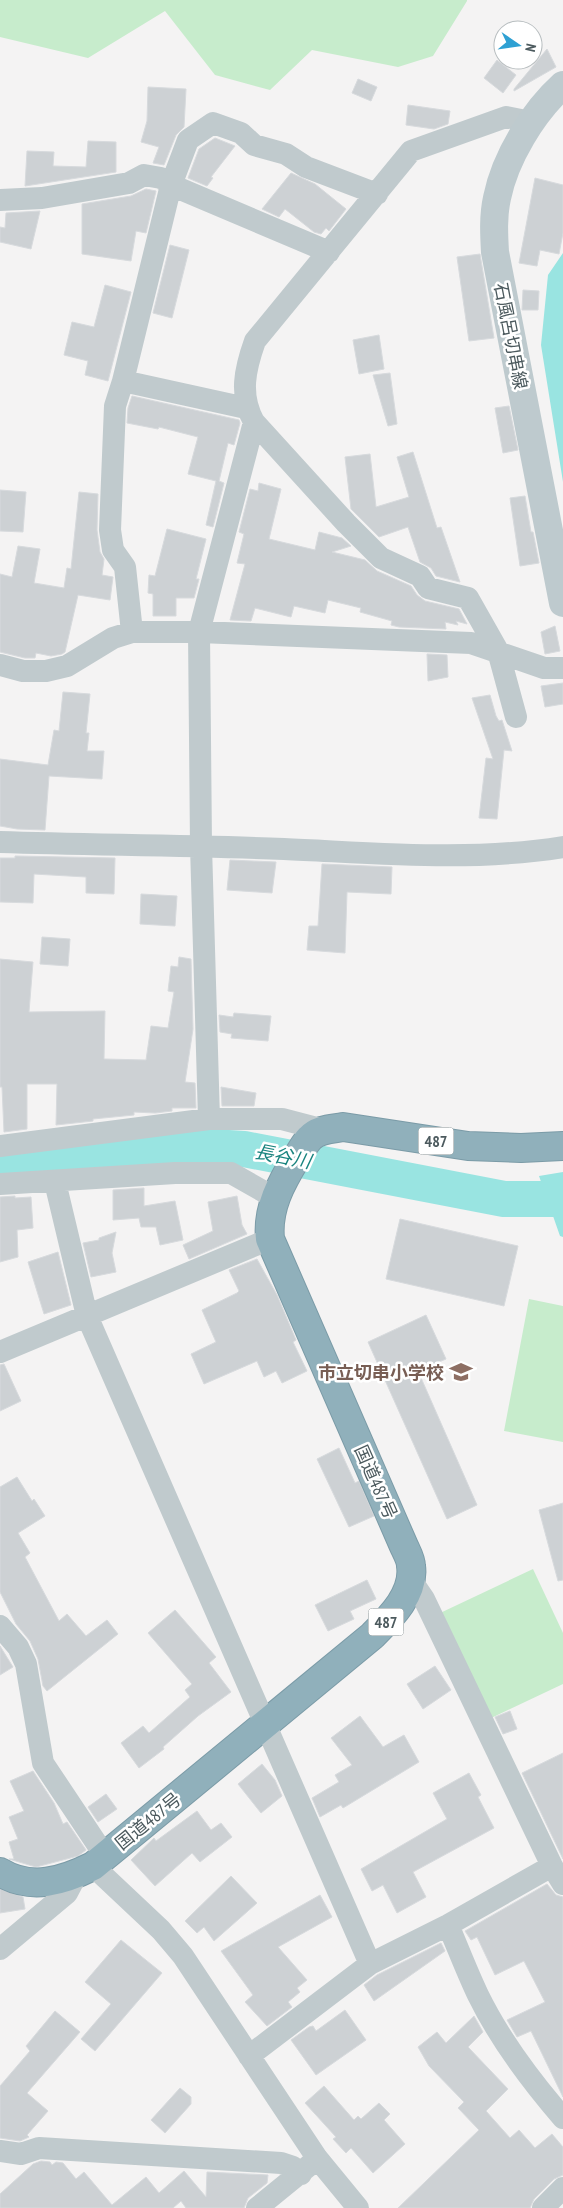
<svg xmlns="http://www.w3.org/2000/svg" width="563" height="2208" font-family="'PT Sans Narrow','Noto Sans JP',sans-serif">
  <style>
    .green { fill: #c7eccc }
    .water { fill: #99e4e1 }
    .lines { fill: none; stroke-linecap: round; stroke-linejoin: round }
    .river { stroke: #99e4e1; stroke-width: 36 }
    .building { fill: #cdd1d4; stroke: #d7dadd }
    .highway-casing { stroke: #7b9ba7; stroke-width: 30 }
    .street { stroke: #c0cacd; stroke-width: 22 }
    .secondary { stroke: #becace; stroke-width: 28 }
    .highway { stroke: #90b0bb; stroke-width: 28 }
    .labels { text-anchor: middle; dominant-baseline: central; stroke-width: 5; stroke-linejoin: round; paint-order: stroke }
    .shield { fill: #fff; stroke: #828c8e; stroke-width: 1 }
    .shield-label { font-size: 16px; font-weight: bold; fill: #4c5a5e }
    .street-label { font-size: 18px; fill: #4c5a5e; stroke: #fff }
    .education-label { font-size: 18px; font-weight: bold; fill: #785e54; stroke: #fff; text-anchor: end }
    .water-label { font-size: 19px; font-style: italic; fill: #1a847f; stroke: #fff }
  </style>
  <rect width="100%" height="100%" fill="#f4f3f3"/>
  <path class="green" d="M0,0H467V1L433,56L398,67L312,50L270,90L215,75L165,11L88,58L0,37Z
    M529,1299L563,1306V1442L504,1431Z
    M533,1569L563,1633V1684L487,1720L438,1614Z"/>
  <path class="water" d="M563,253V482L541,345L548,275Z
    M563,1172V1237L560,1236L539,1176Z"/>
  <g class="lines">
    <path class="river" d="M0,1162L180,1145L244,1149L504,1199H563"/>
  </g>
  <path class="building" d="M547,49L556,67L514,91V89Z
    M497,60L516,75L503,93L484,78Z
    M358,79L377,87L371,101L352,93Z
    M148,87L186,89L184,127L176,135L164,165L153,163L159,147L141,142L147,121Z
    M408,105L450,111L448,124L434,129L406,125Z
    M215,138L235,146L211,177L213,178L207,186L188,178L199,149Z
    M88,141L116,142V172L25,186L27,151L54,152L53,166L86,167Z
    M291,173L315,184L346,209L329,231L326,228L321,234L314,232L285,209L279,217L262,209Z
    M535,178L563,185V233L559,254L540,250L537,266L519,263Z
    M146,189L156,191L146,233L136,231L131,261L82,254V204L131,196Z
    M40,211L31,249L0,242V227L5,228L6,213Z
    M170,245L189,250L172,318L153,313Z
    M480,254L494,338L469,341L457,257Z
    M105,285L131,292L108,381L85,375L88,361L64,355L72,322L94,327Z
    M523,290L539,291L538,310H522Z
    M379,335L384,369L359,374L353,340Z
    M390,373L397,424L388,426L373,375Z
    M132,396L239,420L240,423L234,445L228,443L219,481L224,483L213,527L206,525L216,481L188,474L198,437L159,427L158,429L127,423L128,408Z
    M509,406L518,450L503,453L495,408Z
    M413,452L437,528L441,527L460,582L436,576L431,568L420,562L408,527L379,537L351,509L345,457L370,454L376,507L409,497L397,457Z
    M259,483L281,489L269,539L315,550L319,532L342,538L351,546L332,552L365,560L377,571L411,586L417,595L425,601L459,609L467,624L456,621L458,625L445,622L446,629L399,627L391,625L392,621L360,612L361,608L328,600L325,613L294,606L291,617L255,608L251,621L230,620L245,564L237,563L244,534L239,532L250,489L258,491Z
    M0,490L26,492L23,532L0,531Z
    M79,492L98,494L97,530L100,552L104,559L102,575L113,577L110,600L78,595L65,652L62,654L51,656L36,653L35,658H25L0,652V574L12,577L18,546L40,549L34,583L64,588L67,568L71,569Z
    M525,496L531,532H533L539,563L520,566L510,498Z
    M167,529L206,539L196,579H199L194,598H176V616H153V594L148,593L149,575L155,576Z
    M555,626L560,651L545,654L541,632Z
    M427,654L447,655L448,677L428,681Z
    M563,683V704L545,707L541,686Z
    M63,692L90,694L86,733H89L87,751H104L102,779L49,776L45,830L17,829L0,826V759L48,765L54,730L59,731Z
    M490,695L496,716L499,721L502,720L512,751L504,750L497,819L479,818L486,758L493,759L472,698Z
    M15,856L115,858L114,894L86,893V877L34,874L33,903L0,902V858H15Z
    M230,860L276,862L272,893L227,890Z
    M322,864L392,867L391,894L347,892L345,953L307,950L309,926H318Z
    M141,894L177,896L175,926L140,924Z
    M42,937L70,939L68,966L40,964Z
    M179,957L191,959L193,1029L185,1082L195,1083L196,1108H172V1111L155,1113L134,1112V1115L93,1119V1121L56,1125L57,1084H27V1129L4,1132L2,1087H0V959L33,962L29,1012L105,1011L104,1059L146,1060L151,1026L168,1028L174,992L168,991L171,966L178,967Z
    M234,1013L271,1016L268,1041L231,1038L232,1034L220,1032L219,1015L233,1017Z
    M221,1087L256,1093L254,1106H222Z
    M144,1188V1206L175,1201L183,1240L160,1245L156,1227H141L139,1218L113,1220V1190Z
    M15,1196V1198L31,1197L33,1228L17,1230L18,1257L0,1262V1197Z
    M237,1196L242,1225L247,1234L189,1259L183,1245L213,1231L208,1202Z
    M400,1219L518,1246L504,1306L386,1279Z
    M116,1232L112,1253L116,1272L91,1277L83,1243L99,1240V1238Z
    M58,1252L71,1305L44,1314L28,1262Z
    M257,1259L277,1295L296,1340L293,1342L307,1371L282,1383L276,1371L264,1377L257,1361L204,1384L191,1354L216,1342L202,1310L237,1293L239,1291L229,1270Z
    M426,1315L446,1359L418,1371L477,1505L447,1519L368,1342Z
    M4,1364L21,1401L0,1411V1365Z
    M339,1448L355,1483L359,1481L374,1516L349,1527L317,1459Z
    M17,1477L32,1501L34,1499L45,1516L18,1533L30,1553L25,1557L59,1621L67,1614L86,1636L107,1620L118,1634L47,1691L43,1686L38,1659L30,1641L16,1624L0,1592V1487Z
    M563,1503V1580L558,1581L539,1510Z
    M367,1580L376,1599L350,1611L354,1619L328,1631L315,1605Z
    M175,1610L216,1657L209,1663L231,1692L198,1716L163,1747L164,1749L139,1768L121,1743L143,1726L149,1733L190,1697L185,1690L192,1684L148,1633Z
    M0,1646L13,1667L0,1675Z
    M435,1666L451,1690L423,1709L407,1684Z
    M510,1711L517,1729L503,1734L495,1717Z
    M360,1716L383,1747L404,1735L419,1762L343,1808L341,1805L320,1817L312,1798L339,1782L335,1775L352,1765L331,1738Z
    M563,1753V1859L522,1773Z
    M262,1764L275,1780L282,1796L261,1813L238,1784Z
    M33,1771L54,1803L63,1824L67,1822L86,1850L78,1856L36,1867L9,1859H14L9,1842L18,1839L9,1817L24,1811L10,1781Z
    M469,1773L481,1795L478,1797L494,1828L413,1872L426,1897L397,1913L383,1885L372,1891L361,1869L447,1819L433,1793Z
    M106,1794L117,1809L98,1822L88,1807Z
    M197,1811L211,1830L221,1823L232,1837L200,1862L192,1853L155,1886L131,1860L154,1838L156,1841Z
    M231,1876L257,1903L214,1941L204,1927L197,1933L185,1921Z
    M547,1884L556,1895L563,1897V2097L531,2031L517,2037L507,2020L545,2002L524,1961L495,1975L477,1937L471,1940L465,1931Z
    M0,1889L23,1897L25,1909L0,1913Z
    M320,1895L332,1917L278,1947L307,1980L297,1988L300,1992L288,2002L292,2007L267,2026L245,2002L253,1995L221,1951Z
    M121,1940L162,1973L95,2051L81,2039L111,2004L85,1982Z
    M441,1943L445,1951L374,2001L364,1985L377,1975Z
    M345,2010L366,2040L316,2075L291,2040L309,2027L313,2026L316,2031Z
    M55,2011L80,2032L27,2093L48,2111L27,2135L29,2137L20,2141L0,2138V2086L30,2051L26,2046Z
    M474,2016L483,2032L468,2047L508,2089L486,2111L510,2138L519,2130L535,2148L552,2134L563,2147V2175L554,2179L534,2199L530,2208H398L479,2130L458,2108L464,2102L429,2066L418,2047L437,2032L446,2043Z
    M324,2086L354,2120L358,2116L361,2119L379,2103L390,2114L384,2120L405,2144L373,2173L351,2148L346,2153L333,2139L336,2137L305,2103Z
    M180,2088L191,2097V2104L165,2133L151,2120Z
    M41,2161L50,2162L52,2165L56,2162L63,2163L76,2179L84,2172L112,2205L146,2177L159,2193L184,2171L206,2197L207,2172L268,2175L267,2183L248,2198L244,2208H186L181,2201L173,2208H0V2194L33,2164Z"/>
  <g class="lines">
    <defs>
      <path id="highway" d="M0,1872C31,1891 63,1881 93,1866L372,1636C390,1618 415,1594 411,1566C411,1559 406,1551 403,1544L270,1239C267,1208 281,1183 297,1157C301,1151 305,1143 310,1138C318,1129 332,1129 343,1127L468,1146L521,1148L563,1146"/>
    </defs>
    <use href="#highway" class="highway-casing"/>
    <path class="street" d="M0,200L42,198L129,183L144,175L161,178L171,185L329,252
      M123,381L246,408
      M132,632L125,567L113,550L110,530L115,406L123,381L171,185L188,140L213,123L241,133L254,145L286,154L306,167L377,194
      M0,665L23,671H46L67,666L113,638L132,632H199L471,643L544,668H563
      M516,717L498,651L468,598L428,588L420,576L381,558L346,523L254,422C239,395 245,369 255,341L411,151L506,117L531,122
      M0,842C95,845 189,845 284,849C377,853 470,862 563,847
      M209,1119L201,846L199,632L254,422
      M0,1146L209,1119H282L324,1130
      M55,1182L87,1316L370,1964
      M0,1184L175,1173H231L275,1198
      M0,1352L270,1239
      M411,1580L424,1599L552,1866L563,1884
      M0,1626L18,1647L26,1664L43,1763L105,1856
      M93,1866L161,1930L183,1956L317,2158L358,2208
      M448,1925C458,1948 467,1972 478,1995C500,2040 531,2081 563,2118
      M0,1949L67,1893L77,1874
      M249,2056L370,1964L448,1925L552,1866
      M0,2151L21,2154L39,2148L281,2163L293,2167L301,2174
      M257,2208L311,2164
      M543,2208L563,2188"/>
    <path class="secondary" d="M563,85C533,112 505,158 497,198C493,216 494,234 495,252L563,603"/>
    <use href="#highway" class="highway"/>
  </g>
  <defs>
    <symbol id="school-bare" viewBox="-9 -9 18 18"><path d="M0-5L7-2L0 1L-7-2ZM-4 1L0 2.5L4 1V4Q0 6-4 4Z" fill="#8d6e63" stroke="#fff" stroke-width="2.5" paint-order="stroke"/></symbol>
  </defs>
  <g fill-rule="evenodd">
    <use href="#school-bare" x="445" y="1356" width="32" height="32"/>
  </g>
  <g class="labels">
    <g class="shield">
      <rect x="418.5" y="1127.5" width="35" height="27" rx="4"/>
      <rect x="368.5" y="1608.5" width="35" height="27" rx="4"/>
    </g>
    <g class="shield-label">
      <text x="436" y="1141">487</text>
      <text x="386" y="1622">487</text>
    </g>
    <g class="street-label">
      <text transform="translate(511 336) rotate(79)">石風呂切串線</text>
      <text transform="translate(376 1482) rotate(66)">国道487号</text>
      <text transform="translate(148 1821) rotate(-39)">国道487号</text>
    </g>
    <g class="education-label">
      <text x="444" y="1372">市立切串小学校</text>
    </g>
    <g class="water-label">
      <text transform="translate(283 1156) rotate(11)">長谷川</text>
    </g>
  </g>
  <g transform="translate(518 45) rotate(103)"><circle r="24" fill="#ffffff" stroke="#b7bdbf"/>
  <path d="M0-4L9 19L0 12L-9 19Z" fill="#2ea0d3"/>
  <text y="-8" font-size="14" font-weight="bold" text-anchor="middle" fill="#4c5a5e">N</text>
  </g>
</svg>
